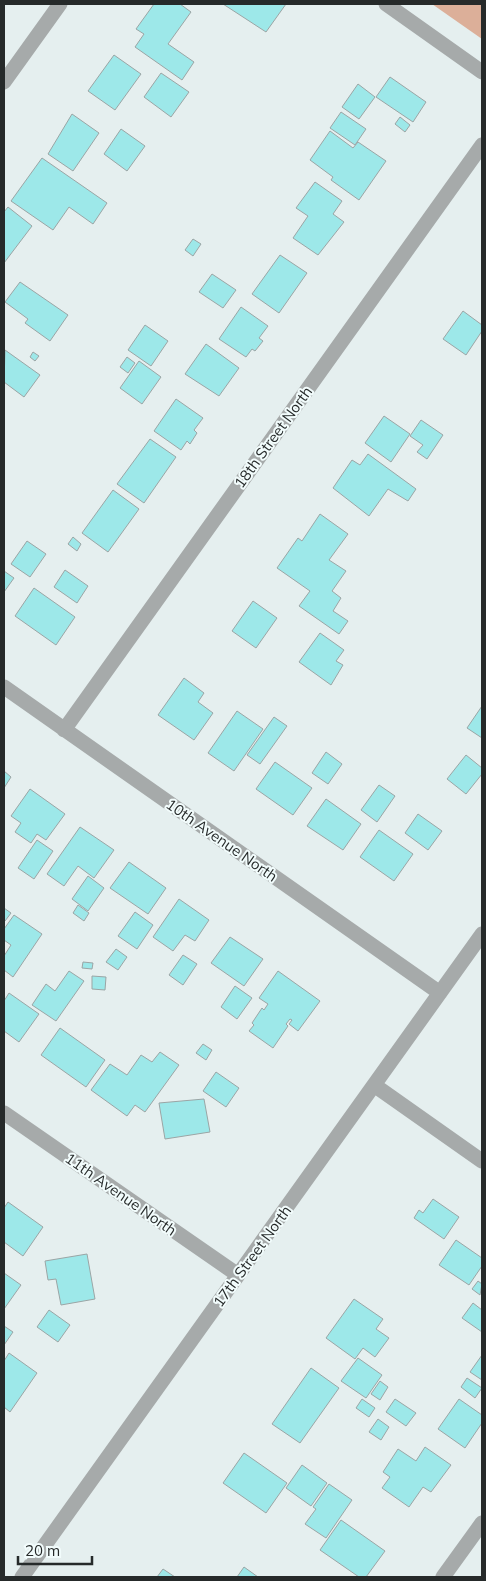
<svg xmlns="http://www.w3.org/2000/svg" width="486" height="1581" font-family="Mulish,sans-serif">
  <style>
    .green { fill: #dcaf99 }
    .building { fill: #9de8e9; stroke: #9ba5a5 }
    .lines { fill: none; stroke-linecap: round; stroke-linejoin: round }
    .minor { stroke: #a6aaaa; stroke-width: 15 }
    .labels { text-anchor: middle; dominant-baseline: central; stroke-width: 4; stroke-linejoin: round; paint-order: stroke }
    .street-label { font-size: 15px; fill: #262a2a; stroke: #f2fcfc }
  </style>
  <rect width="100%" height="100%" fill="#e5efef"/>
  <path class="green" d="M432,4H482V39Z"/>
  <path class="building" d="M154,4H180L191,12L168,44L194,62L182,80L135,47L144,34L136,29Z
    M223,4H286L266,32Z
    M114,55L141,74L115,110L88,91Z
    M161,73L189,92L171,117L144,97Z
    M390,77L426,102L413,122L376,97Z
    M358,84L375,97L359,119L342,107Z
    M341,112L366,129L355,145L330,128Z
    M72,114L99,133L73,171L48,154Z
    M400,117L410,125L405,132L395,124Z
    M121,129L145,146L127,171L104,154Z
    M330,131L353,148L358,142L386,161L359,200L331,180L333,177L310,160Z
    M42,158L107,203L93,224L69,207L53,230L11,201Z
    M315,182L342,201L333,214L344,222L318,255L293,238L308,216L296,208Z
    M8,207L32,226L4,263V212Z
    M193,239L201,244L193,256L185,250Z
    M280,255L307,273L279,313L252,294Z
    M212,274L236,290L223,308L199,292Z
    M20,282L68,315L50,341L25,323L28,319L5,302Z
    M241,307L268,326L259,338L263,341L255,351L252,349L246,357L219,339Z
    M463,311L482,325V331L466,355L443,339Z
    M145,325L168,341L151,366L128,350Z
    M206,344L239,368L219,396L185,374Z
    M5,350L40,375L24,397L4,382Z
    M33,352L39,356L35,361L30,357Z
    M127,357L135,363L128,373L120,367Z
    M139,361L161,377L142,404L120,388Z
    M176,399L203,418L194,430L197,433L190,444L187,441L181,450L154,431Z
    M384,416L410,434L391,462L365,443Z
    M421,420L443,435L427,459L417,452L423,445L410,436Z
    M150,439L176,457L144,503L117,484Z
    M368,454L416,489L408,501L388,489L369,516L333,488L352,460L360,465Z
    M113,490L139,509L108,552L82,533Z
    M320,514L348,534L329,560L346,571L332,591L341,598L333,611L348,621L339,634L299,606L310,591L277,568L298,538L302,541Z
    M73,537L81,544L77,551L68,544Z
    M27,541L46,554L30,577L11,564Z
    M65,570L88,586L77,603L54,587Z
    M4,571L14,578L4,592Z
    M34,588L75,617L56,645L15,616Z
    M253,601L277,618L256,648L232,631Z
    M320,633L344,650L336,661L343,665L331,685L299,662Z
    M184,678L204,693L198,702L213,713L194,740L158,715Z
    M482,706V738L467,728Z
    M237,711L263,729L234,771L208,753Z
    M274,717L287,726L260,764L247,755Z
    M326,752L342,764L328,784L312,773Z
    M466,755L482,768V774L466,794L447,779Z
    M275,762L312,788L293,815L256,789Z
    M4,771L11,777L4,788Z
    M379,785L395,796L377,822L361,810Z
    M30,789L65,814L46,840L37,834L31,843L15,832L21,823L11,816Z
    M326,799L361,824L343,850L307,826Z
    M418,814L442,831L428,850L405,833Z
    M80,827L114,850L94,878L78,866L64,886L47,874Z
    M379,830L413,854L394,881L360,857Z
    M37,840L53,851L34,879L18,868Z
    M129,862L166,888L148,914L110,888Z
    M88,876L104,888L88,911L72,899Z
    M179,899L209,920L195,941L185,935L173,951L153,937Z
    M78,905L89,913L84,921L73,913Z
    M4,908L11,913L5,921L4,920Z
    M135,912L153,925L137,949L118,936Z
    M14,915L42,934L13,977L4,970V956L11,945L4,940V929Z
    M230,937L263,959L244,986L211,963Z
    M116,949L127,957L118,970L106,962Z
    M183,955L197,964L183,985L169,975Z
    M83,962L93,963L92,969L82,968Z
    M69,971L84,981L56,1021L32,1005L46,984L55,991Z
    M278,971L320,1001L298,1031L289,1024L292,1020L290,1019L286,1024L288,1026L273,1048L249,1031L254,1025L252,1023L262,1008L264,1010L268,1004L259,998Z
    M92,976L106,977L105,990L92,989Z
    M235,986L252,998L237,1019L221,1007Z
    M9,993L39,1014L19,1042L4,1031V1001Z
    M60,1028L105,1060L86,1087L41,1055Z
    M203,1044L212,1050L206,1060L196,1053Z
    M160,1052L179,1065L145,1112L135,1105L127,1116L91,1090L110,1064L127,1075L141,1055L152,1062Z
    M216,1072L239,1088L226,1107L203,1091Z
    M204,1099L210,1132L165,1139L159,1103Z
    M433,1199L459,1217L444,1239L414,1218L419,1210L423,1213Z
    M8,1202L43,1227L23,1256L4,1242V1208Z
    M456,1240L482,1258V1266L469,1285L439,1265Z
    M87,1254L95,1299L61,1305L56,1279L48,1280L45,1261Z
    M4,1273L21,1285L4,1309Z
    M478,1281L482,1284L480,1295L472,1289Z
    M354,1299L383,1319L376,1329L389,1338L375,1357L363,1348L355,1359L326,1338Z
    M473,1303L482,1310V1332L462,1318Z
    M49,1310L70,1325L58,1342L37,1327Z
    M4,1326L13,1332L4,1345Z
    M9,1353L37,1373L10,1412L4,1407V1361Z
    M482,1355V1380L470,1372Z
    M358,1358L382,1375L366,1398L341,1381Z
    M311,1368L339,1388L300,1443L272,1424Z
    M467,1378L482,1388L475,1398L461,1387Z
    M380,1381L388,1387L380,1400L371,1394Z
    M362,1399L375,1408L369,1417L356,1408Z
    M395,1399L416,1413L406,1426L386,1412Z
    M459,1399L482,1415V1423L465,1448L438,1429Z
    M378,1419L389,1427L381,1440L369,1432Z
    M425,1447L451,1465L431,1492L423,1487L409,1507L382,1488L390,1477L383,1472L398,1449L416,1461Z
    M244,1453L287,1483L266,1513L223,1483Z
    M302,1465L327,1483L311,1506L286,1488Z
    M329,1484L352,1500L326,1538L305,1524L316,1509L313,1507Z
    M341,1520L385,1551L366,1577H359L320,1550Z
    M244,1567L258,1577H237Z
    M163,1569L175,1577H157Z"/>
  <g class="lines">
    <path class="minor" d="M386,4L482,72
      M4,82L60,4
      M4,687L440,993
      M64,730L482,145
      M374,1085L482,1161
      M4,1113L238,1275
      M22,1577L482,934
      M443,1577L482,1523"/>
  </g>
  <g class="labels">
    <g class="street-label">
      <text transform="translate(273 437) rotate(-54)">18th Street North</text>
      <text transform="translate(222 840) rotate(35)">10th Avenue North</text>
      <text transform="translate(121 1194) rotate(35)">11th Avenue North</text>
      <text transform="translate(252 1256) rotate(-54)">17th Street North</text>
    </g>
  </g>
  <rect width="486" height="1581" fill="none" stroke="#262a2a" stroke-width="10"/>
  <path d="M18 1556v8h74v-8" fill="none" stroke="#262a2a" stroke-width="2.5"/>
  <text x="25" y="1556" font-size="15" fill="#262a2a" stroke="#f2fcfc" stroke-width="4" paint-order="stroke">20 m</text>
</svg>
